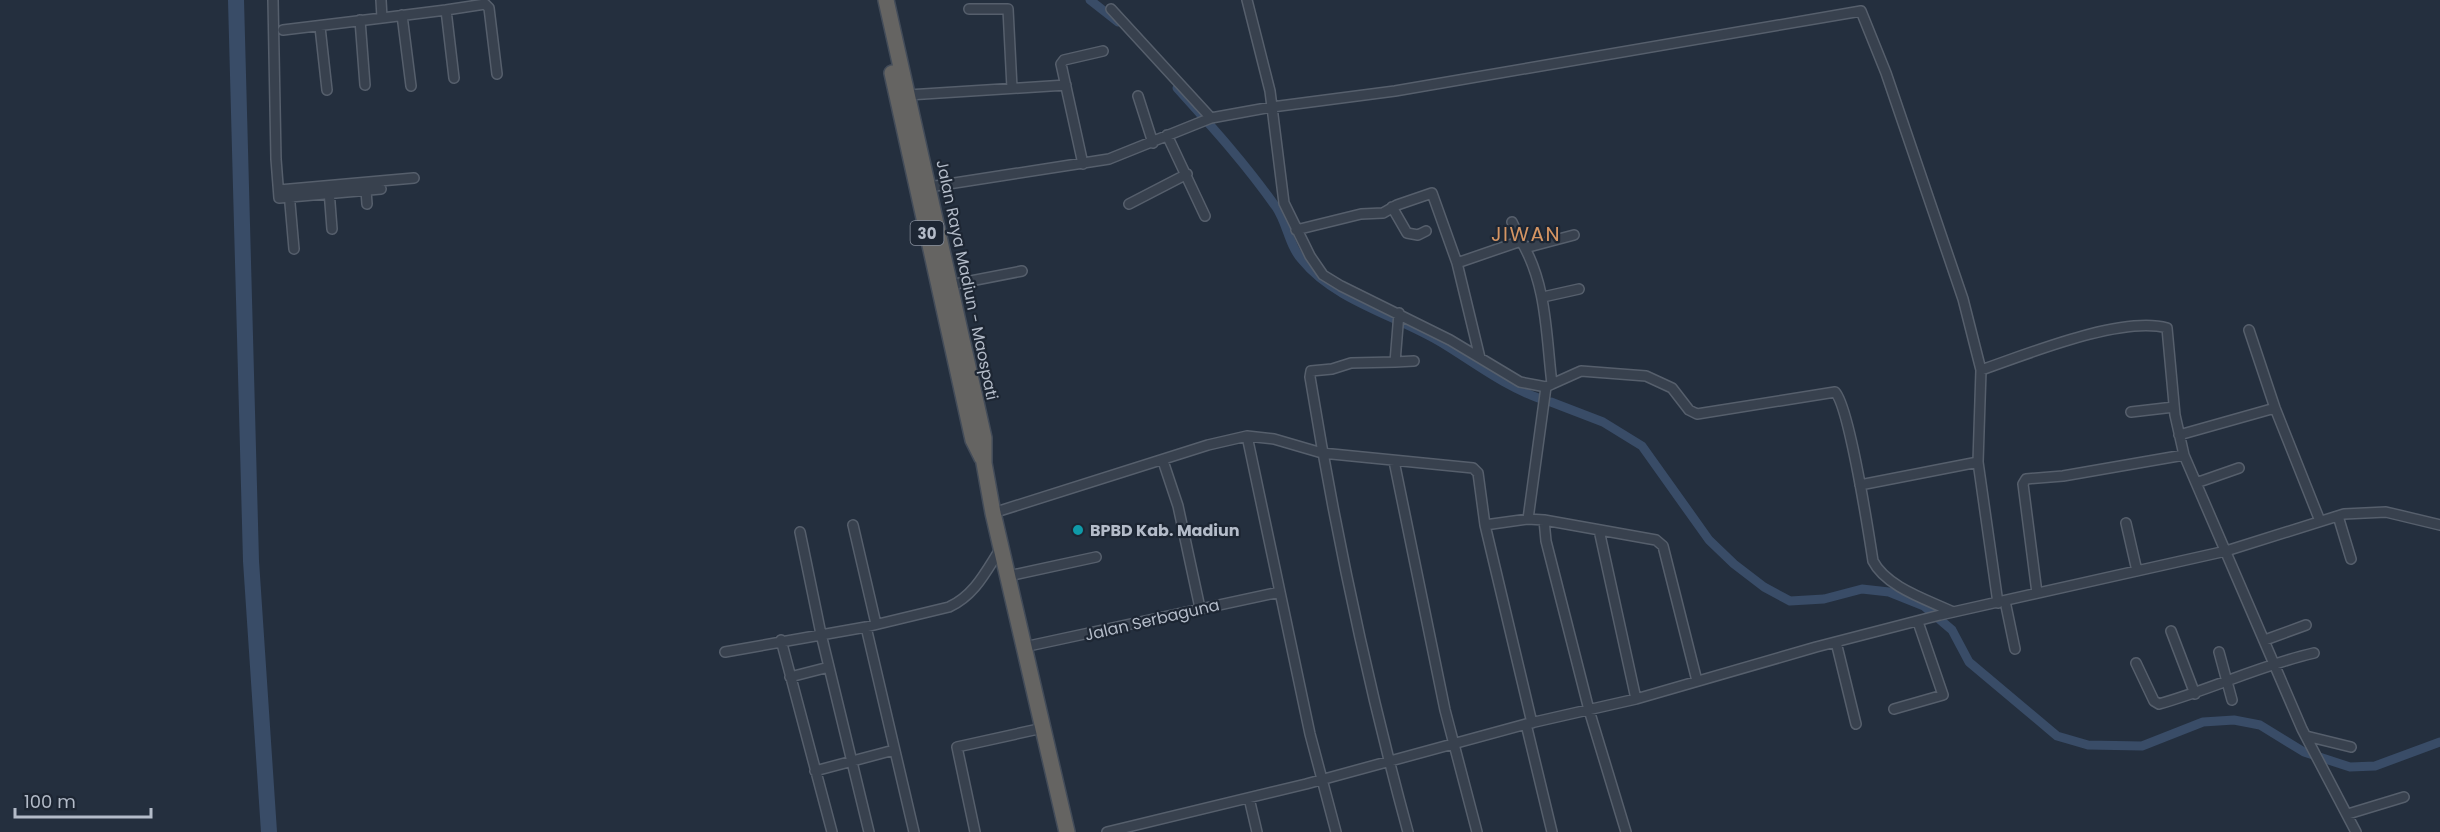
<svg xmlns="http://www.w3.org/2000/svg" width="2440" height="832" font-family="Poppins,sans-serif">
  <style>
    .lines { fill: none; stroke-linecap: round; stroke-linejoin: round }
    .canal { stroke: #394c67; stroke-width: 9 }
    .river { stroke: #394c67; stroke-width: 16 }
    .minor-casing { stroke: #565f6c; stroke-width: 12 }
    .trunk-casing { stroke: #434c59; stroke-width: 18 }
    .minor { stroke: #38414e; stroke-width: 9 }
    .trunk { stroke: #656462; stroke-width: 15 }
    .culture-dot { fill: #0f9aa8; stroke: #1d2633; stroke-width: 2 }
    .labels { text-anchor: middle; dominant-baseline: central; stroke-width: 4.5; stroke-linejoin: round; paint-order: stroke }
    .shield { fill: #1d2633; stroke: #878f9c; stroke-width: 1.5 }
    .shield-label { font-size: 15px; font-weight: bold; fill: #b4bcc9 }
    .street-label { font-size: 16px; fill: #b4bcc9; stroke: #1d2633 }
    .poi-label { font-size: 16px; font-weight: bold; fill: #b4bcc9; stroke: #1d2633; text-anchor: start }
    .quarter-label { font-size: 20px; letter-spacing: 1.5px; fill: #d59563; stroke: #1d2633 }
  </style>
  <rect width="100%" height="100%" fill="#242f3e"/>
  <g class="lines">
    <path class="canal" d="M1090,0L1118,22
      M1177,88C1213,128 1245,163 1276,207C1287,223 1289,246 1302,260C1335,301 1398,316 1442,343C1475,363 1504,386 1541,399
      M1551,402L1603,422L1642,446L1709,540L1734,564L1764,587L1790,601L1824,599L1862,589L1889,592L1924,606L1952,630L1969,662L2057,736L2088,745L2142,746L2203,722L2234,720L2260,725L2304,752L2350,767L2375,766L2440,742"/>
    <path class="river" d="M236,0L251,561L269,832"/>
    <defs>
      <path id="minor" d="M273,0L276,159L279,198L381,189
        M381,0L382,18L446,10L454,78
        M1247,0L1270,91L1284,203L1310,256L1323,275L1341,286L1450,340L1520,382L1546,387L1552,384C1546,335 1547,284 1521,241
        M969,9H1008L1012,88
        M1111,9L1211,118
        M446,10L485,4L489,8L497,74
        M402,15L411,86
        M360,20L365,85
        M320,27L327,90
        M283,30L382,18
        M908,95L1066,85
        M1138,96L1153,143
        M1167,135L1205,216
        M1083,164L1061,64L1064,60L1103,51
        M929,187L1109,159L1211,118L1272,107L1395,91L1861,11L1886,73L1963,299L1981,370L1978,462L1998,603
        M279,190L414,178
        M329,190L332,229
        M366,190L367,204
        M289,192L294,249
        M1129,204L1187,174
        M1392,207L1407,233L1418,235L1426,231
        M1296,230L1361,214L1383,213L1397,205L1432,193L1457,263L1480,358
        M1525,248L1574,235
        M1457,263L1521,241L1512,222
        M950,285L1022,271
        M1543,297L1579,289
        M1399,313L1395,362L1351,363L1332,369L1311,371L1310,377C1335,530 1367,682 1408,832
        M2249,330L2275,408L2320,521
        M1395,362L1414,361
        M1981,370C2025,355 2122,315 2167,328L2175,415L2184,455L2302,729L2356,832
        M1552,384L1581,371L1646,376L1672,388L1689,410L1697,414L1835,392C1849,406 1869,535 1873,561C1886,587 1928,600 1953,612
        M2131,412L2174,407
        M2179,435L2275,408
        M1247,436L1310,734L1336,832
        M1163,461L1178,506L1200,608
        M1394,461L1445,710L1477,832
        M2196,483L2239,468
        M1860,485L1978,462
        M993,513L1208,445L1247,436L1274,439L1322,453L1473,468L1478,473L1485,525L1532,723
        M2338,516L2351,559
        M1528,519L1546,387
        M1544,520L1546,541L1589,710L1626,832
        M2126,523L2137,571
        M853,525L876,624
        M1485,525L1528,519L1544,520L1656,540L1663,546L1697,681
        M1599,530L1636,699
        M800,532L821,634L869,832
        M1008,576L1096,557
        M2037,593L2023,484L2026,479L2063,476L2184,455
        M2005,601L2015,649
        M866,627L914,832
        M2171,631L2195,694
        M781,640L832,832
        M2265,640L2306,625
        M1836,642L1856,724
        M1024,647L1280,592
        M725,652L866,627L949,607C975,595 986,571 1001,548
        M2219,652L2232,700
        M2136,663L2154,701L2159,704C2212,689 2261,665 2314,653
        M790,677L829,667
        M1894,709L1943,695L1918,622
        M1526,724L1552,832
        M2306,736L2351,747
        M815,771L894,750
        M1249,798L1257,832
        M2348,814L2404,797
        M975,832L957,747L1043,728
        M1107,832L1306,784L1526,724L1636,699L1816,647L1940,615L2226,551L2344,514L2386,512L2440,525"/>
      <path id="trunk" d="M886,0L984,438V463L993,513L1067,832
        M892,73L973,440L982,458"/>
    </defs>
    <use href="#minor" class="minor-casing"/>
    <use href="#trunk" class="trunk-casing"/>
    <use href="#minor" class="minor"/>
    <use href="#trunk" class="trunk"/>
  </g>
  <circle class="culture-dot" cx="1078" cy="530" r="6"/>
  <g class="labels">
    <rect class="shield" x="910.5" y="221" width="33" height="24" rx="4.5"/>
    <g class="shield-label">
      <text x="927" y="233">30</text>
    </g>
    <g class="street-label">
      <text transform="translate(967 280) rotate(78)">Jalan Raya Madiun - Maospati</text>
      <text transform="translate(1152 620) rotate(-13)">Jalan Serbaguna</text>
    </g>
    <g class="poi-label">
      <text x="1090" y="530">BPBD Kab. Madiun</text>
    </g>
    <g class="quarter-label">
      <text x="1526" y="234">JIWAN</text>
    </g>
  </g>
  <path d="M15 808v9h136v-9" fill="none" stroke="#b4bcc9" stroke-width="3"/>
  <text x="24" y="808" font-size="18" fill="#b4bcc9" stroke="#1d2633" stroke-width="4.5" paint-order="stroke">100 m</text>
</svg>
